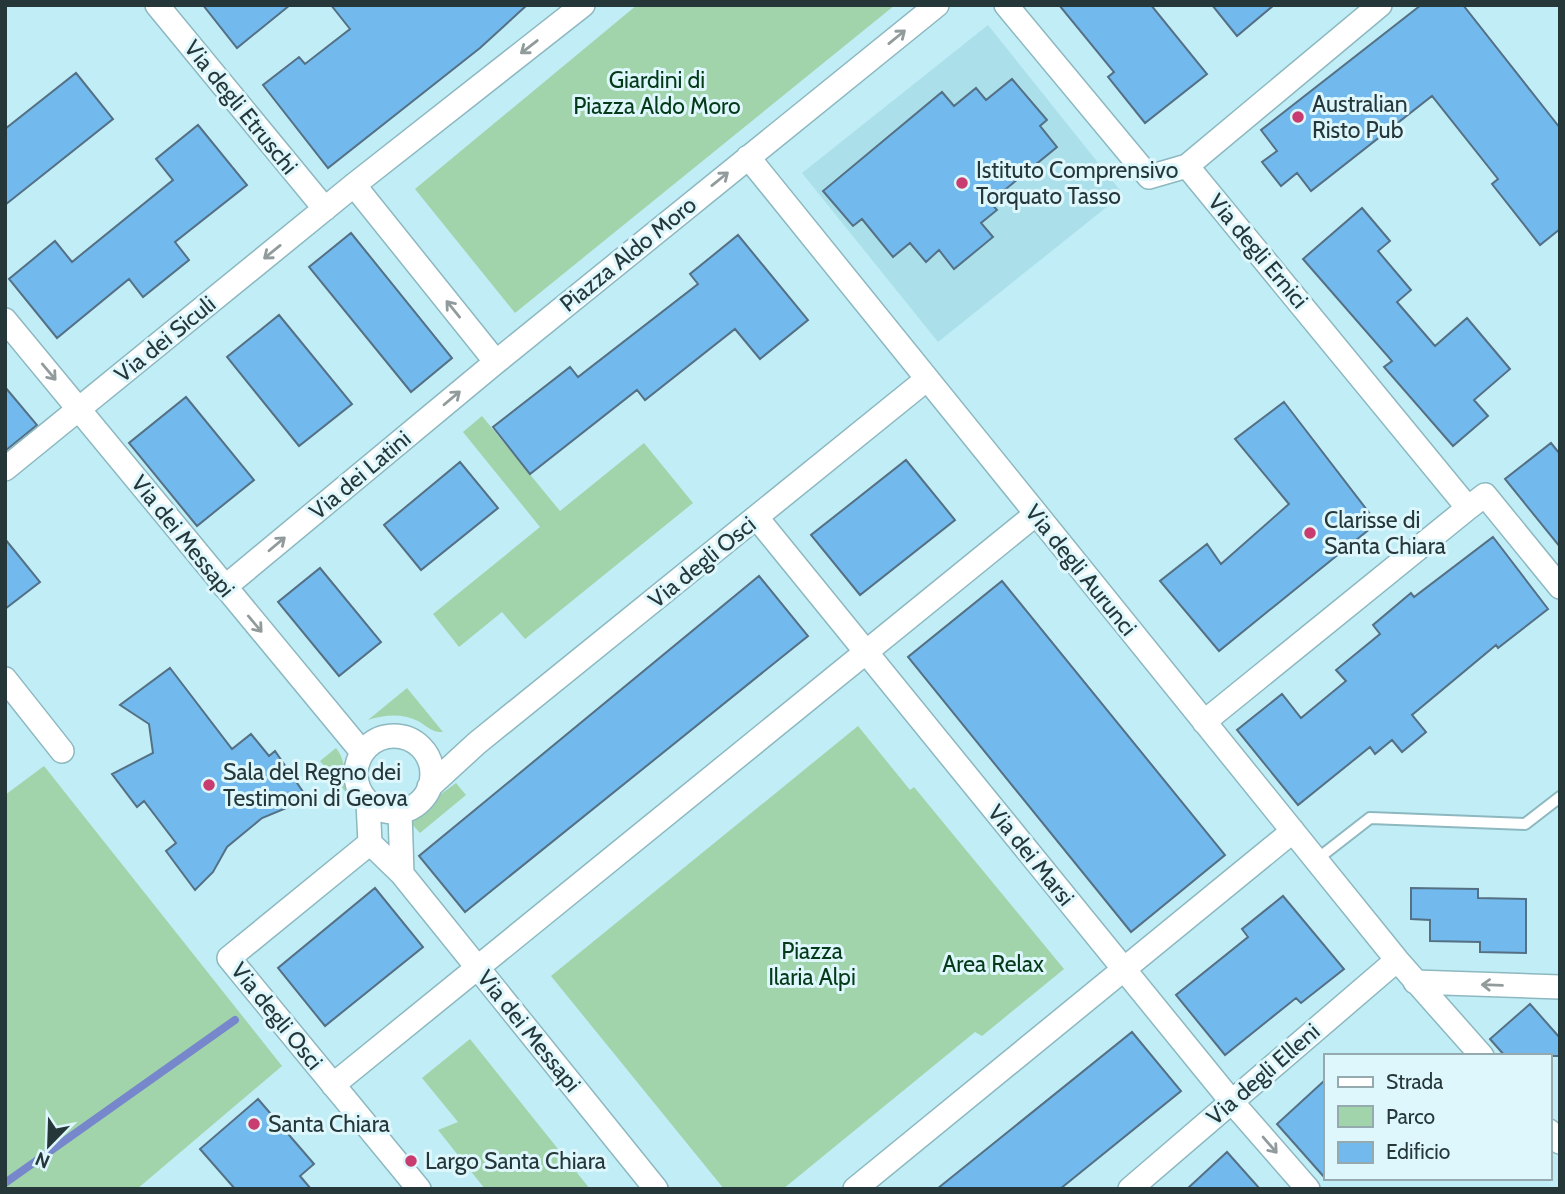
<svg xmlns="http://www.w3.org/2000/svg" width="1565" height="1194" font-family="Cabin,sans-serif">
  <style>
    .built { fill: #abe0eb }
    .green { fill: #a1d4aa }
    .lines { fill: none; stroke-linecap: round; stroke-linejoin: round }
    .stream { stroke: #7688cb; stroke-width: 8 }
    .building { fill: #72baed; stroke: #547085; stroke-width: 2 }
    .lane-casing { stroke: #8db8c0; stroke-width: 14 }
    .street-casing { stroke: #8db8c0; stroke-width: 26 }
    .lane { stroke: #fff; stroke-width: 10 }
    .street { stroke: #fff; stroke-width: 23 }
    .oneway { stroke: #929b9c }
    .poi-dot { fill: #c83c6f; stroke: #ddf7fc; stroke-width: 2.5 }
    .labels { text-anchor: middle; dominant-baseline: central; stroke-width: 6; stroke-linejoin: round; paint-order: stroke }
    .park-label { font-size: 23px; fill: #043a18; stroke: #ddf7fc }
    .poi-label { font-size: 23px; fill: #26373a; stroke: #ddf7fc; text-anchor: start }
    .street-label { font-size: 23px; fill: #26373a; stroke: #ddf7fc }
  </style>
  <rect width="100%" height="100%" fill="#c1edf6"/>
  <path class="built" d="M988,25L1123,194L938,342L802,173Z"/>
  <path class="green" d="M637,5H895L515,313L415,189Z
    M482,416L560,511L644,443L693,503L525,639L502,612L459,647L433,614L540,527L463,432Z
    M407,688L443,732C432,733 427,726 418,721C401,713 385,715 368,720Z
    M858,726L910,790L914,787L1064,969L982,1036L975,1032L783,1189H724L551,976Z
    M336,748C347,761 344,780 349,796L320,761Z
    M44,766L282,1066L137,1189H5V795Z
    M456,783L466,795L420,833L410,822V817Z
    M470,1039L590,1189H485L438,1130L458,1122L422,1078Z"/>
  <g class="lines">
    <path class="stream" d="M5,1183L235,1020"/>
  </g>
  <path class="building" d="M203,5H290L237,48Z
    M331,5H527L480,48L328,168L263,85L299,57L305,64L350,29Z
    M1059,5H1151L1207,74L1145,123L1108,77L1114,72Z
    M1212,5H1274L1237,36Z
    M1421,5H1463L1560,128V229L1540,245L1492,184L1498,179L1432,96L1311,191L1297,173L1281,186L1262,162L1277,151L1261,130Z
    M76,73L113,119L5,205V129Z
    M1012,79L1047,120L1040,126L1057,147L990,202L997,210L981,223L993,237L954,269L939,250L926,262L910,243L893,257L862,219L853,226L823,191L942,92L954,106L976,88L986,100Z
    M198,125L247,185L175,242L189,260L143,297L129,279L57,338L9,279L55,241L72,262L173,180L156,159Z
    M1362,208L1390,241L1378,251L1411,290L1397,302L1435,346L1467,318L1510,369L1474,400L1488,416L1453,446L1384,367L1392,361L1303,259Z
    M351,233L452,358L411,392L309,267Z
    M738,235L808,320L760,359L735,329L645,400L637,390L530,474L493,427L570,367L578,377L698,284L690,274Z
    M279,315L352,404L299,446L227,357Z
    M5,387L37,425L5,451Z
    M186,397L254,480L197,526L129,443Z
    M1284,402L1377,523L1219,651L1160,581L1207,544L1221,564L1289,504L1235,439Z
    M1551,443L1560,454V547L1505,479Z
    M906,460L955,520L860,595L811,535Z
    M460,462L498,508L421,570L384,525Z
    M1493,537L1548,609L1498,648L1496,645L1412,715L1426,732L1402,752L1392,740L1375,754L1370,747L1298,805L1237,730L1282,694L1301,718L1346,681L1336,670L1380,634L1373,625L1411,593L1414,597Z
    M5,539L40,582L5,609Z
    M320,568L381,642L339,676L278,602Z
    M759,576L808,636L465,912L419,856Z
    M1002,581L1225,855L1131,932L908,657Z
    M170,668L232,749L251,734L269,756L275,751L308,799L262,818L227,847L213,872L195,890L166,851L176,843L144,801L137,807L112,774L153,753L149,724L120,705Z
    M375,888L423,947L325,1026L278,968Z
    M1411,888L1478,889V898L1526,899V953L1480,952V942L1430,941V920L1411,919Z
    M1283,896L1344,969L1301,1003L1296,998L1225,1055L1176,995L1248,937L1242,929Z
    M1530,1004L1560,1038V1056H1505L1490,1039Z
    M1132,1032L1181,1091L1060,1189H937Z
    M1325,1080V1178L1277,1124Z
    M258,1099L314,1164L300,1176L311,1189H235L200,1149Z
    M1227,1152L1260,1189H1187Z"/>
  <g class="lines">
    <defs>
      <path id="lane" d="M1316,860L1370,818L1525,824L1560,797"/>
      <path id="street" d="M157,5L325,209
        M1006,5L1149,177L1187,166L1468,508L1204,722
        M748,157L1397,960L1482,1056
        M1187,166L1380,5
        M354,185L496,362
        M5,320L362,752
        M5,469L354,185L583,5
        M1468,508L1485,495L1560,587
        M757,518L1232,1102L1308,1189
        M225,587L496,362L937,5
        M5,679L62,751
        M356 774a38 38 0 1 1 76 0a38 38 0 1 1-76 0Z
        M429,787L477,743L927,379
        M368,802L370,843L402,874L656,1189
        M400,812L402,874
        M370,843L229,958L419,1189
        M1415,982L1560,987
        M333,1085L1036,514
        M1549,1131L1560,1142
        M855,1189L1293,831
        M1130,1189L1397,960"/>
    </defs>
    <use href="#lane" class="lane-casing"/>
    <use href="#street" class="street-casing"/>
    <use href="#lane" class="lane"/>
    <use href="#street" class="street"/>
  </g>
  <defs><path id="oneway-shaft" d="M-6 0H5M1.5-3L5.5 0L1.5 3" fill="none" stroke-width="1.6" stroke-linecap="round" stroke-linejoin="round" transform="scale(1.75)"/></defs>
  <g class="oneway">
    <use href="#oneway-shaft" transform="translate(897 37) rotate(-39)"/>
    <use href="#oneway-shaft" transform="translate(529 47) rotate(142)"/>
    <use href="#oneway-shaft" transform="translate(720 179) rotate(-39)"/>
    <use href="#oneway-shaft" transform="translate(272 252) rotate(141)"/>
    <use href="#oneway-shaft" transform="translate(453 309) rotate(-129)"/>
    <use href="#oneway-shaft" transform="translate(49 372) rotate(50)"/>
    <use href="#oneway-shaft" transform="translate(452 398) rotate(-40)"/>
    <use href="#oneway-shaft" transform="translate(277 544) rotate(-40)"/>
    <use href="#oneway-shaft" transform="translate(255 624) rotate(50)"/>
    <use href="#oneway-shaft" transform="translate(1492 985) rotate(-178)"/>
    <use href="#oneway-shaft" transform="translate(1270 1145) rotate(49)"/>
  </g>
  <g class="poi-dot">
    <circle cx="1298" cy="117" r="7"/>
    <circle cx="962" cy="183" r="7"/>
    <circle cx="1310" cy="533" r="7"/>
    <circle cx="209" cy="785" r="7"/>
    <circle cx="254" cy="1124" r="7"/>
    <circle cx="411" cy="1161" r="7"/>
  </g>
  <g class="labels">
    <g class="park-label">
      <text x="657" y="80">Giardini di<tspan x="657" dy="26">Piazza Aldo Moro</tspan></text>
      <text x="812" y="951">Piazza<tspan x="812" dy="26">Ilaria Alpi</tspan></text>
      <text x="993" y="964">Area Relax</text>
    </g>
    <g class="poi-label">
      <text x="1312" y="104">Australian<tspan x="1312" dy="26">Risto Pub</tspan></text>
      <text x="976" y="170">Istituto Comprensivo<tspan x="976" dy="26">Torquato Tasso</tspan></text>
      <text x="1324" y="520">Clarisse di<tspan x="1324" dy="26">Santa Chiara</tspan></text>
      <text x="223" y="772">Sala del Regno dei<tspan x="223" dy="26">Testimoni di Geova</tspan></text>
      <text x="268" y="1124">Santa Chiara</text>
      <text x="425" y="1161">Largo Santa Chiara</text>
    </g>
    <g class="street-label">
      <text transform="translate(241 107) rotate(51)">Via degli Etruschi</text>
      <text transform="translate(1258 251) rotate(50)">Via degli Ernici</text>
      <text transform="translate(628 254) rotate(-39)">Piazza Aldo Moro</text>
      <text transform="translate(165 339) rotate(-39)">Via dei Siculi</text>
      <text transform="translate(360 475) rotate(-40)">Via dei Latini</text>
      <text transform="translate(183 536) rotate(51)">Via dei Messapi</text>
      <text transform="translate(702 562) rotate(-39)">Via degli Osci</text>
      <text transform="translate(1081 570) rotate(51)">Via degli Aurunci</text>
      <text transform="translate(1031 855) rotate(51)">Via dei Marsi</text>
      <text transform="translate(277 1016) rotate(51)">Via degli Osci</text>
      <text transform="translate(529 1031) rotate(51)">Via dei Messapi</text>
      <text transform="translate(1263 1074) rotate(-41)">Via degli Elleni</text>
    </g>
  </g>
  <rect width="1565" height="1194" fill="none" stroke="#26373a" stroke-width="14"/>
  <rect x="1324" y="1054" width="228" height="126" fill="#ddf7fc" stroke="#94aaae" stroke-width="2"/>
  <rect x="1338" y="1077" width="35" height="10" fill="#ffffff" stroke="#94aaae" stroke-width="2"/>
  <text x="1386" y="1089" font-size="21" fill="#26373a">Strada</text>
  <rect x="1338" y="1106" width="35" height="21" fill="#a1d4aa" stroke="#94aaae" stroke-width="2"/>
  <text x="1386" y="1124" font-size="21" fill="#26373a">Parco</text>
  <rect x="1338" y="1142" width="35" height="21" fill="#72baed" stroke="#94aaae" stroke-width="2"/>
  <text x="1386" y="1159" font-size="21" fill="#26373a">Edificio</text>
  <g transform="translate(49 1145) rotate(203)" stroke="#ddf7fc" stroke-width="5" paint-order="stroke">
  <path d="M0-5L12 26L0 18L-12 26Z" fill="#26373a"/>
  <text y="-10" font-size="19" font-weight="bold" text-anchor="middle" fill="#26373a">N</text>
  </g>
</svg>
